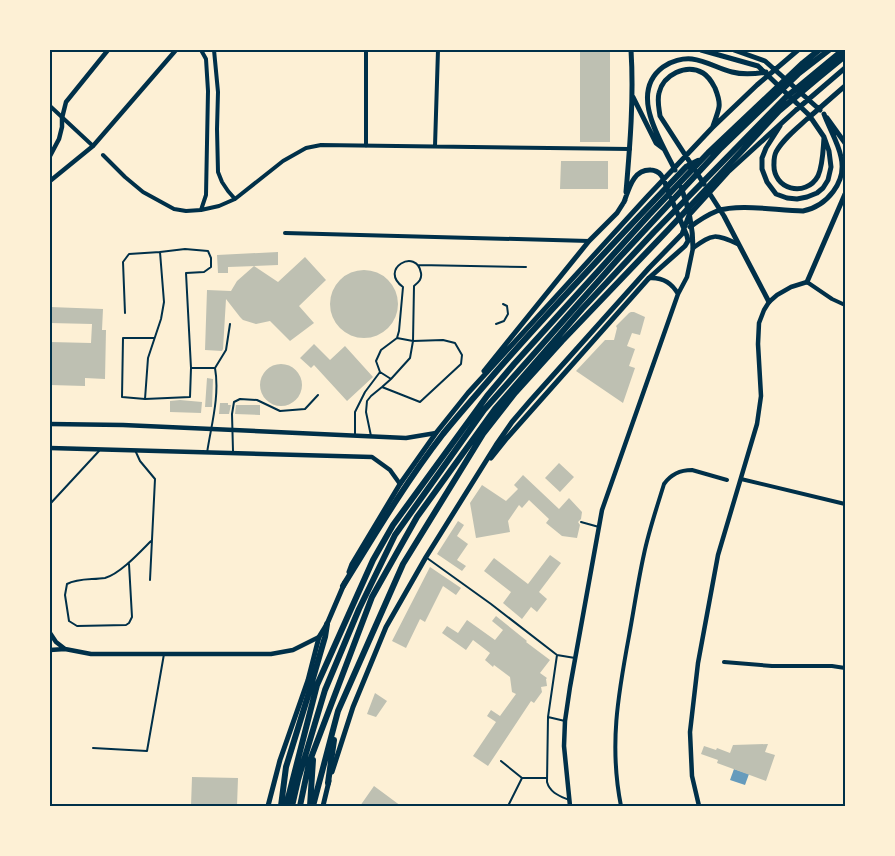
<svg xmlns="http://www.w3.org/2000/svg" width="895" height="856" font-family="Commissioner,sans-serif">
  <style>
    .water { fill: #669bbc }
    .building { fill: #bec0b2 }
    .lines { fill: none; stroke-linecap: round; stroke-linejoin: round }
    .service { stroke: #003049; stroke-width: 2 }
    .minor { stroke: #003049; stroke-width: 4 }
    .tertiary { stroke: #003049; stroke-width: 4.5 }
    .secondary { stroke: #003049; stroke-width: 5 }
    .motorway { stroke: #003049; stroke-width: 6 }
    .neatline { fill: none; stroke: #003049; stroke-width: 2 }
  </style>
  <rect width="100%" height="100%" fill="#fdf0d5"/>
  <path class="water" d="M734,769L749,774L745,785L730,780Z"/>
  <path class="building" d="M580,50H610V142H580Z
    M561,161H608V189H560Z
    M278,252V265L228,267V273H218L217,255Z
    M305,257L326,280L299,306L314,323L290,341L270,321L256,324L243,320L240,317L226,299L223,349L222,351L205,350L207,290L231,291L237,281L254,266L278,282Z
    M330 304a34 34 0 1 1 68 0a34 34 0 1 1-68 0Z
    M50,307L103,309L102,330H106L105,379L85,378V386L50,385V342L91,343L92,324L50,323Z
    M631,312H634L645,317L640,335L632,333L627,346L635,349L629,366L635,368L623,403L576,371L605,340H614L617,328L616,326L629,313Z
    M314,344L330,360L345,346L373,377L347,401L314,365L311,368L300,358Z
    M260 385a21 21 0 1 1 42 0a21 21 0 1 1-42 0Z
    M207,378L213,379L212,407H205Z
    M180,400L202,402L201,413L170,412V401Z
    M220,403H228V405H231L229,414H219Z
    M236,405H260V415L235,414Z
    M559,463L574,477L560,492L545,478Z
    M523,475L559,509L569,498L582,512L581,519L578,522L580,525L577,538L562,536L546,523L549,519L529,500L522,508L519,505L508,521L510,532L476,538L470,503L482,485L506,501L518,489L514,485Z
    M458,521L464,525L457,536L468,544L457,560L466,566L462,571L437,554Z
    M550,555L561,563L539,592L547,599L537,612L531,607L522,619L503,603L511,592L484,571L494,558L528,584Z
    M430,567L461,588L456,595L443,586L425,622L420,619L406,648L392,641Z
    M496,616L527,641L526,642L550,660L540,673L547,678L546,679L547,686L541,687L542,692L534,703L531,701L488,766L473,756L496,722L487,716L491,710L500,716L516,694L512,692L510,677L494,665L493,667L485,660L490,653L473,640L466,650L442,633L447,626L458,633L467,620L495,640L503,630L492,621Z
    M375,693L387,701L376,717L367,714Z
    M768,744L765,752L775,755L766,781L717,763L718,760L701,754L704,746L716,750L717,748L730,753L733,745Z
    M192,777L238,778L237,806H191Z
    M374,786L401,806H360Z"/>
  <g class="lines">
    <path class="service" d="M160,252L185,249L208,251L211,258V267L204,272L186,273L191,368H215C220,396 211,426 207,453
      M418,265L526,267
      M125,313L123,262L129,254L160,252L164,302L161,319L148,358L145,399L190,397L191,368
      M496,324L504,321L508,314L507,306L503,304
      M215,368L226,350L230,324
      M380,372L376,361L381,350L397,338L399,331L403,287C378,269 417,247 421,273C422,279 419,282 414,286L413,341L410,358L391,379
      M382,387L420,402L461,364L462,355L455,343L443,340L413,341L397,338
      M145,399L122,397L123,338H154
      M355,434V412L365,392L380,372L391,379L382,387L371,396L367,401L366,412L371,436
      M135,450L140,461L155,479L150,580
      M233,451L232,414L234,402L240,399L257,400L280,411L305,409L318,395
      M50,504L99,451
      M581,522L599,527
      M427,558L491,604L557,655L575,658
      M129,564L132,617L129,623L126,625L77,626L69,621L65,595L67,584C78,578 92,580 105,578C120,574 140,552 151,541
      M557,655L548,717L547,782C550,793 560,796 569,800
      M548,717L565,721
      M93,748L147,751L164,654
      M501,761L522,778H547
      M508,806L522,778"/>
    <path class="minor" d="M214,50L218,92L217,129L218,172L222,182L228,191L235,199
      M50,106L93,146
      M366,146V50
      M435,146L438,50
      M103,155L125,177L143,192L174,209L186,211L201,210L219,206L235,199L283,161L306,148L321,145L630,149
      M201,210L206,195L208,91L206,59L201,50
      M285,233L589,241
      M807,282L832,299L845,305
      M741,479L845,504
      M724,662L772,666H832L845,668
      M621,806C609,746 618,695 629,636C634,609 638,581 644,554C649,530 657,507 664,484C671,474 680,470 692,470L727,480"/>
    <path class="tertiary" d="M50,156L59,139L62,127V118L66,102L108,50
      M50,181L93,146L176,50
      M649,278C663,277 672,283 678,294
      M50,424L123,425L406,438L436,433
      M50,448L372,457L390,470L400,484
      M50,633L56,642L65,649
      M50,650L65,649L91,654H271L293,650L319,637
      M570,806L564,746L565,721L570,687L602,510L678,294L687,277L693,248C713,233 715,234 738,244
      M699,806L692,776L690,732L698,663L718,555L757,424L761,396L758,344L759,323L764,310L769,302L777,295L791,287L807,282"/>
    <path class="secondary" d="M701,50L758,66L809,115L824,137L829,151L831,167L828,180L823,188L817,193L807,197L797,199L787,198L776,194L767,182L762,169V158L766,148L780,126
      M734,50L765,61L820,110
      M633,97L656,143L664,149
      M827,118L845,143
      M824,138C823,150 823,165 818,176C806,198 772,190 774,163C774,159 774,156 776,152C783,139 796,129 807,119C820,108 832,97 845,86
      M675,170C661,141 628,93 663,67C671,61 683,58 692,59C707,61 719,69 732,72C743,75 755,74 766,72
      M704,184L660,116C659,108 657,101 659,93C663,75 686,63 703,73C708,76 712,82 715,88C717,93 720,101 719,107C718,113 715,120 713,126
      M681,187C689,208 693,226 693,248
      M708,191L724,216L769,302
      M626,192C630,145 634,97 631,50
      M624,202C629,189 633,169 651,170C654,170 659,172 661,175C664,179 666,186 668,191
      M690,227C698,221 707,215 717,211C740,203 778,211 803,211C827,206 847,182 841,157C838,142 829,128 824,114
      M807,282L845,194
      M484,371L589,241L617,213L624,202L625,200
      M491,458L507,438L649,278L685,246L688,241L687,236L671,198
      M349,572L352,564L400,484L436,433L468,393L646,198L712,128L757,85L798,50
      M332,772L353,707L386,627L426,557L496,445L512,422L530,401L649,268L682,234L689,215L728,172L796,110L845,68
      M268,806L280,760L308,680L319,637L327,624L345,582
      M323,806L329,781"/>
    <path class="motorway" d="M343,586C375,534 406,482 443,434C460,413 478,393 495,373C557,302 622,234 686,167L698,161
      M328,783L334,740
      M281,806L286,767L307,699L325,637L327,624
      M286,806L317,685L373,560L393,525L487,396L514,364L649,215L708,153L803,63L819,50
      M292,806L298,780L325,690L359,609L395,535L484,410L618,259L721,148L798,74L829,50
      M300,806L309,763L372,597L417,517L495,409L582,309L654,232L785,98L843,50
      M310,806L313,760
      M313,806L338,711L403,564L483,434L515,393L562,341L667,231L779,111L817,79L845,56"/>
  </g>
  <rect width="895" height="856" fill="none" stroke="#fdf0d5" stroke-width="102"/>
  <rect x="51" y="51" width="793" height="754" class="neatline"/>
</svg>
